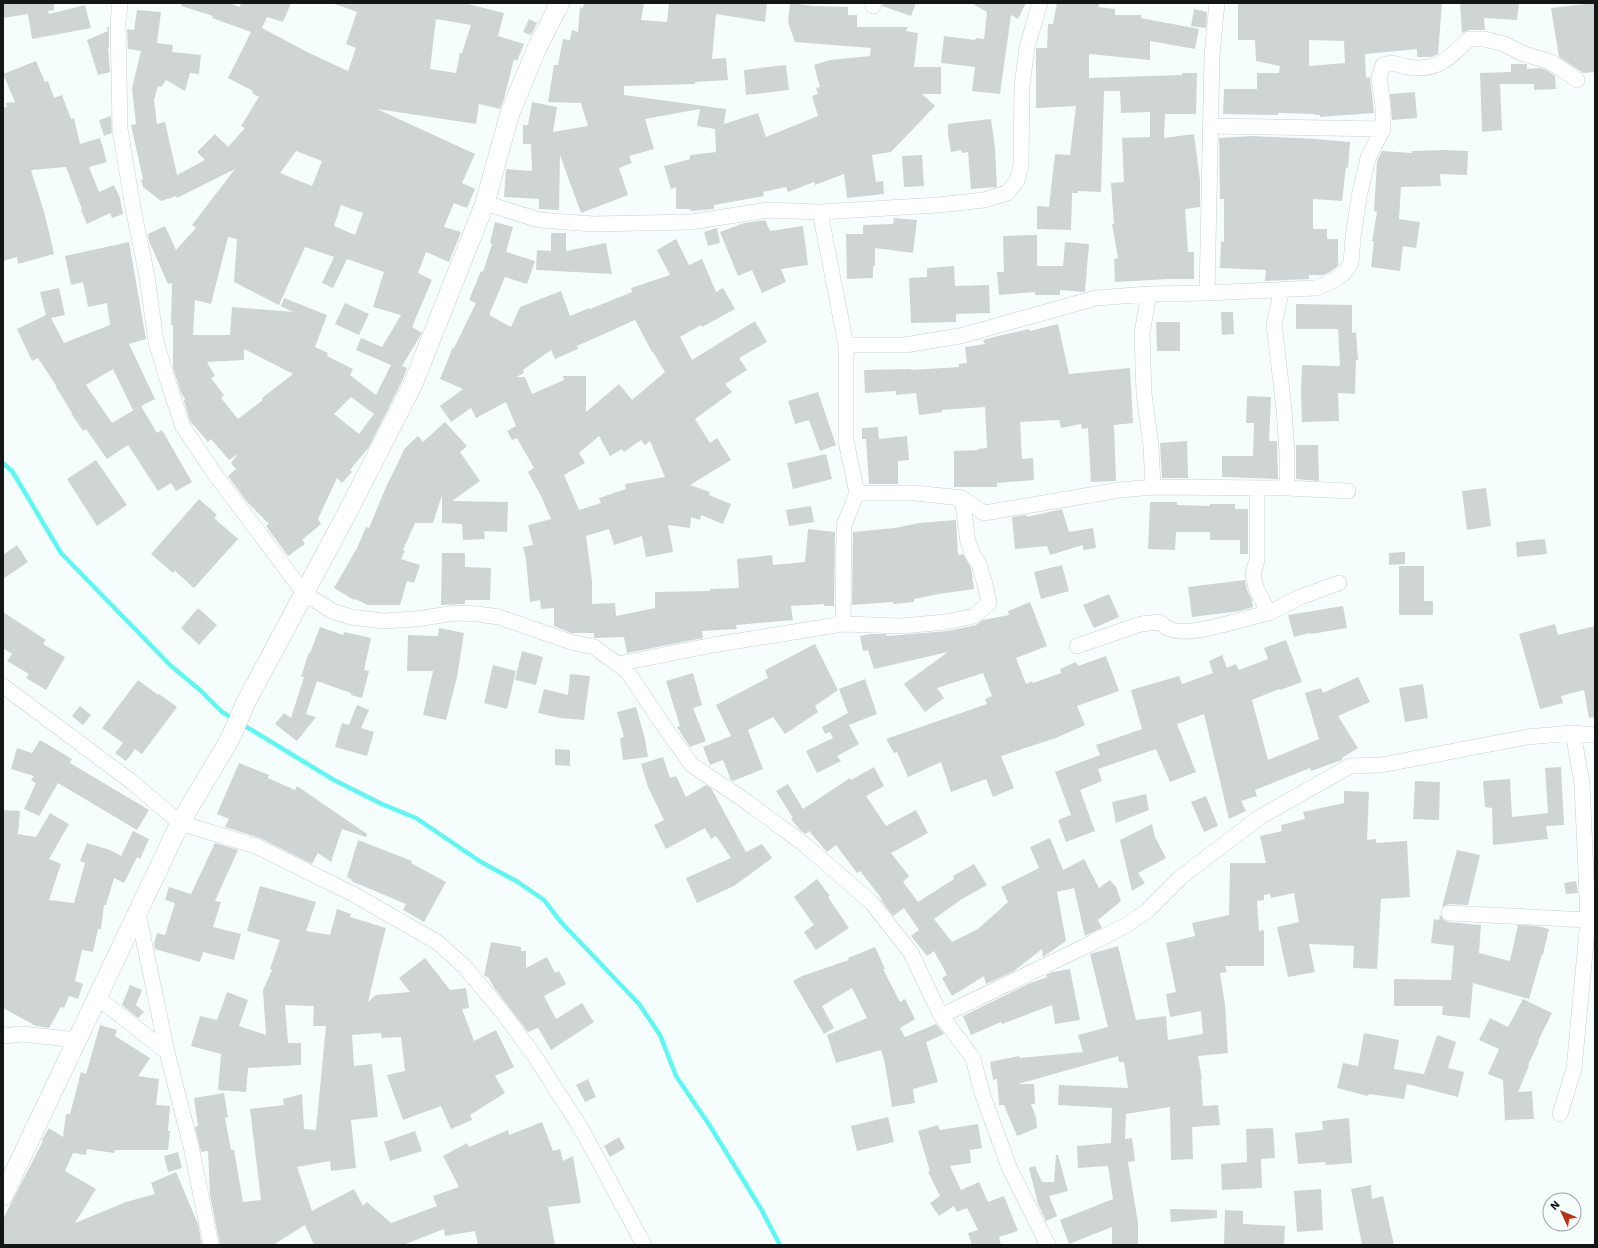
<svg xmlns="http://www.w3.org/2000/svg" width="1598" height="1248" font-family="'Work Sans',sans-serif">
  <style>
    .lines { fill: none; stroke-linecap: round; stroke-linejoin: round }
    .stream { stroke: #5ff7f3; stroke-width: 4.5 }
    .building { fill: #cfd5d5; fill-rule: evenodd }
    .minor-casing { stroke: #c9d0cf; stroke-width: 16 }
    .major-casing { stroke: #c9d0cf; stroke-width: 20 }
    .minor { stroke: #fff; stroke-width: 15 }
    .major { stroke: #fff; stroke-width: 19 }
  </style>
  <rect width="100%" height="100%" fill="#f6fdfd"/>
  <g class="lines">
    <path class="stream" d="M3,463L12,471L61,553L171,666L200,690L222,712L234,719
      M240,723L334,780L382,804L416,818L481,862L518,882L544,900L560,921L639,1004L660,1035L676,1076L710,1126L761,1209L780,1245"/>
  </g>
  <path class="building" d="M3,3H54V10L48,11L49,14L85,5L91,28L32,39L28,14L3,18Z
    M182,3H228L240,7L241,3H291L283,22L267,17L262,28L309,53L348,71L356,48L346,44L357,12L335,4L336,3H464L504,13L498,36L524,44L517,61L514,59L504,99L500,109L479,104L476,124L377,109L475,154L462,183L475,189L467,208L454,203L444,227L461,232L449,262L426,252L418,273L432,280L412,327L422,333L402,366L407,368L403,379L369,447L350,470L352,472L342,483L337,478L318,519L321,524L302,540L305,544L288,556L266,526L269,524L247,502L228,476L236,469L231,463L238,454L229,460L211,439L208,442L190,421L184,401L185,399L181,393L173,368V325H171L172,283L168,284L149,241L148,234L165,226L176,250L196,228L192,225L235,169L177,198L176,196L161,201L143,187L141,180L143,179L131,125L136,124L132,88L141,51L128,49L127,29L134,30L137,10L161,12L157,43L173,45L172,52L201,55L199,74L190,73L185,91L166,80L161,87L158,86L154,100L157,124L165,122L177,175L205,160L197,152L215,134L228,147L245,128L241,126L259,97L252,93L253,91L228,78L251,32L212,18L213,16L181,6ZM436,19L471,25L462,53H460L456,73L430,69ZM296,151L322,161L312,186L280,173ZM341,205L363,213L355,235L334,226ZM228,237L237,239L234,282L279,305L305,247L334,257L322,283L333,288L347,259L384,272L373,307L401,315L382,347L361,338L356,350L391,365L376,395L350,375L353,369L327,356L328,353L315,347L327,315L284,298L281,306L293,312L232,307L230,335H193L195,300L211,304ZM244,349L293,374L262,398L263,400L238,419L221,398L224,395L211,378L215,376L207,362L244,360ZM351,397L374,414L359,434L334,414Z
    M584,3H644L641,20L667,22L669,3H767L765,22L716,14L712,59L726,58L728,80L695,82V84L624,86V95L726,109L724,124L758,113L766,137L818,116L812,96L818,94L816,88L820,87L814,65L830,60L870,56L871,48L795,42L788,22L790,3L814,6L848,7V15H857V27H908L906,31L918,33L914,67H941V94H922L935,106L891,152L872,155L876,182L883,181L884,194L847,198L844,174L815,185L814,182L788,192L786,187L763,192L764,196L714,205V209L691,211L690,209H676V187L671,189L664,166L690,159V155L716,152L715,129L697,126L700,109L645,119L654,149L629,156L632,163L619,168L628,195L581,213L560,155L559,210L539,209V199L504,197L506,169L532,171L531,144H523V125H528L532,102L557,107L553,132L588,126L581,103L548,102L554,65H558L563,39L570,40L572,30L578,32L580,7L583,8Z
    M883,3H916L911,16L882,6Z
    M971,3H1026L1018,19L1011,15L1000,94L972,91L975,67L941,63L944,36L975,40L976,38L984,39L987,12Z
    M1057,3H1100L1098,7L1115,9V15H1141V18L1199,29L1195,49L1150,41V60L1089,54V78L1182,75V73H1197L1196,114H1165L1164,138L1194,134L1200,180V207L1185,209L1188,252H1194V279H1168L1115,282L1114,259L1118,258L1112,224H1114L1111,183L1124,182L1122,138L1150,137V112L1121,113L1120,91H1104L1101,192L1078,191V193H1072L1071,230L1037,229V206L1049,207L1055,154L1070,155L1076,106L1036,108V48H1047L1048,24H1053Z
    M1238,3H1442L1438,54L1431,57H1417V49L1365,54L1366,78L1370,77L1374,113L1320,117V115H1315V114L1278,113V115L1223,114L1224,89H1257V73H1279L1280,66L1256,61L1255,40H1238ZM1309,40L1344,41L1345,63L1309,66Z
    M1460,3H1519L1517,20L1484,18L1485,30H1469L1462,33Z
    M1595,3V72L1583,73L1559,57L1551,8Z
    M1194,9L1207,12L1206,28L1191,26Z
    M529,19L537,23L531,35L523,32Z
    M107,27H109V48H108L110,72L98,75L87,40L108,31Z
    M36,61L45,82L48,81L54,98L62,95L71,119L74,118L80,144L100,138L107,162L89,167L99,192L114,185L120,198L123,214L112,218L110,213L87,224L81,210L82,209L66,167L31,170L45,215L54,254L18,264L17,257L3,261V108L7,107L6,103L15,102L3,74Z
    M1511,64H1527V69L1540,68L1547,70L1555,76L1556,89L1534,90V84H1500L1502,130L1482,132L1480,73L1511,72Z
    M786,65L789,90L746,95L744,70Z
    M1415,92L1417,118L1392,120L1390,94Z
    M111,116L112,133L104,136L99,120Z
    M991,119L995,148L997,187L971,189L968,152L962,153L961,150L951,152L948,135V124Z
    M1252,136L1316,139L1350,142L1348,168L1346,167L1342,201L1313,199V229H1327V239H1338V266L1330,272L1324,275H1309V279L1265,281L1266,270L1220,268L1221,241L1224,242V199H1220L1219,138Z
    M1444,150L1468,151L1467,175L1440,174L1441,186L1401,187L1399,219L1420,222L1416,248L1403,246L1400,271L1371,267L1374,242L1372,241L1377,212L1374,211L1377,161L1382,151L1412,153V151Z
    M922,155L924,186L904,187L902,156Z
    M894,218L917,220L913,253L875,248V266H873V278L847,279L846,234H863V225L893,224Z
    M765,220L770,231L803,226L808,265L781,269L786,282L762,293L752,270L738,276L720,232L744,223Z
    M495,222L513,227L506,252L535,261L527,284L505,277L489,315L511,327L520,307L561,291L570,316L589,308L590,309L632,292L631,288L670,275L657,250L676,239L689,265L702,259L716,292L723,288L735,309L702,327L701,325L680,337L692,360L755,321L767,342L739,358L747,370L725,384L732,392L695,419L710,443L717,438L731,460L690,485L710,492L709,495L731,504L723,524L701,515L700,520L691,517L690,528L668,525L673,552L646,557L642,536L614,545L609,529L586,536L592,581V604L615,603L616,616L655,608V592L710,591V589L739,588L737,559L772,555L773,565L805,562L808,529L835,532L834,606H824V604L791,606L793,620L736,625L737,629L702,631L703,638L627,653L624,637L596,638H594V633H571L554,626V608L541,609L540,600L530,602L526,559L523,547L533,545L528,525L551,519L541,496L528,472L534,468L517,438L512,440L507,431L516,426L506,402L476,418L471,408L451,422L440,406L463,389L440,379L453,347L454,348L476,303L469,300L481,271L483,272L492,244L490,243ZM635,320L652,352H653L665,372L632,400L619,384L586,412V376H563L564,380L532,394L525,377H516L524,373L523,370L551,350L555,359L578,349L577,346ZM599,436L610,456L622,449L624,452L641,440L645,445L650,441L665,477L625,484L626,489L599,498L601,503L579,510L564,475L585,463L579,453Z
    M717,228L720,243L708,246L704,232Z
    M551,233H566V251L606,243L612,274L536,270L537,250L551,251Z
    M1037,235V266H1063L1065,242L1089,244L1085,292L1060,290V295H1035V292L999,295L997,272H1004L1003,236Z
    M129,242L146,339L129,344L155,399L141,406L157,433L162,430L192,482L176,491L171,483L158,491L128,445L107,459L86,429L83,431L71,413H72L56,387H57L38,358L32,361L17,329L46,315L40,292L59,288L65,315L51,318L64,343L110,325L107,303L88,307L83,282L71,285L65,256ZM113,369L133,410L139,407L112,423L86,385Z
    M954,266L955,286L989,285L990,313L956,314V322L911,323L909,278L927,277V268Z
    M345,303L369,314L359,335L335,324Z
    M1296,304L1352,305V333L1356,332L1358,360H1356L1355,394L1338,393L1339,421L1302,422L1301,392L1302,365L1340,366L1338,329H1296Z
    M1221,312H1233L1234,334L1222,335Z
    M1156,322H1180V351H1157Z
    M1058,324L1069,374L1130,368L1133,423L1114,425L1116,481L1091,482L1088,428L1082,429L1081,424L1061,428L1059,420L1020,422L1022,459L1033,458L1034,480L997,483V487H954V451L978,450V449L987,448L985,407L942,410V412L919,415L916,393L896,395V391L865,393L864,370L911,369V370L959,367V364L967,363L965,347L985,344L983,340L998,336L1029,329L1030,331Z
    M818,392L836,445L820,451L809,420L795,424L788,401Z
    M1247,396L1271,397L1269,441H1277L1278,479L1222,477V456H1253L1254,423H1246Z
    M445,422L467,446L460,452L480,481L452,501L508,502L507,532L484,531L485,539L463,540L462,524L442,523V495L433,523H415L403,550L405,551L401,559L420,565L414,583L407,581L400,605H368L355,599L354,600L334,588L357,548L366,527L369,528L386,487L405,448L418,436L423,442Z
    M878,427L879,439L907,436L909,460L898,461V484H869L866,439H862V428Z
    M1187,441L1188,478H1162L1160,443Z
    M1296,445H1318L1319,481L1296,479Z
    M826,454L832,479L793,489L787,463Z
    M96,460L127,505L97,526L67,479Z
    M1486,488L1491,526L1467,530L1462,491Z
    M199,499L217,515L214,518L238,539L194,588L175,571L173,573L151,554Z
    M1150,502H1177V505L1210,506V504H1235V509H1248V554H1240V540H1210V532H1176L1175,550L1148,549Z
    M811,506L814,522L789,526L786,510Z
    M1062,509L1069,532L1093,528L1096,548L1083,550V545L1050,555L1047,546L1015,549L1012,517L1027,515V517Z
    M956,520L958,555L963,554L971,568L974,589L939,594L914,599V602L893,604V602L852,605L853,532L895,528L919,523Z
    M1545,539L1547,554L1517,557L1516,542Z
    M17,545L28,562L3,579V555Z
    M1405,552V564L1389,565V553Z
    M442,553H465V567L491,568L490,600H465V604L441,605Z
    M1062,565L1069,591L1041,599L1034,572Z
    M1399,566H1424V601H1433V615H1399Z
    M1245,580L1247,590L1252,600L1253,607L1240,611L1192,617L1188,587Z
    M1109,594L1119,617L1094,628L1083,605Z
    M1030,602L1047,646L1016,658L1026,684L1032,681L1033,683L1061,673L1060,669L1076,662L1078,666L1106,656L1119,691L1077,706L1085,725L1056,738L1001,756L1014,788L993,797L986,779L951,792L941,762L908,777L897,752L894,753L886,739L987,704L985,699L992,696L983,673L937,688L944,698L925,712L904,684L948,652L874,669L868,650L863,651L860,636L870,634H886L887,636L948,631L976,625L983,620L1009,615L1008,611Z
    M1343,606L1347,628L1311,634L1310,633L1294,637L1288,615Z
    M198,608L217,625L199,645L181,628Z
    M3,612L46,640L43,644L65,657L46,690L26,678L29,674L7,661L12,654L3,648Z
    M1555,624L1558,635L1595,626V717L1589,718L1584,690L1561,696L1563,703L1540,709L1519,634Z
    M320,627L343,635L344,632L371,638L364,670L369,671L362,698L351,695V693L317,681L306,714L316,717L297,741L275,724L284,713L291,718L304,677H301L309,652L310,653Z
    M439,628L464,633L457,677L446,720L423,715L433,671H407L408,635L438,636Z
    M1286,640L1302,682L1280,690L1279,689L1252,700L1268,760L1319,739L1305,693L1321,688L1323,693L1358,677L1370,702L1338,716L1358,748L1342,758V760L1311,771L1310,768L1255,790L1257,796L1241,801L1246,811L1229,819L1204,714L1177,724L1196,772L1170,782L1156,749L1098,769L1102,781L1080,790L1095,831L1066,842L1058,820L1071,815L1055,772L1100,755L1096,745L1142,729L1131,690L1179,676L1182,684L1213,673L1209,661L1222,655L1227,668L1236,664L1239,670L1268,659L1264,648Z
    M815,644L838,690L815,706L818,712L785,734L773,717L748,730L763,769L733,781L731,780L723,760L710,765L703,747L731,736L716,705L768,678L765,670Z
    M522,651L543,657L536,685L515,680Z
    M493,665L516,671L507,709L484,703Z
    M693,673L702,705L693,708L706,741L690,747L677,727L680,726L666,681Z
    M570,674L590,676L584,720L560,718L538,713L544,689L568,695Z
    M865,679L877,714L849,725L859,744L837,756L841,761L817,773L806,751L833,738L830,732L825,734L822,727L848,713L839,689Z
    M138,680L158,695L159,694L177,707L142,754L135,749L126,761L115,753L123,743L102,728Z
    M1423,684L1428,718L1405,722L1399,688Z
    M357,705L369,710L361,728L374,732L367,756L335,747L342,723L349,725Z
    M80,706L91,715L83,725L72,716Z
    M636,707L645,739L648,757L623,760L620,738L624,737L617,712Z
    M40,740L72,759L70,763L149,810L137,830L58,783L39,816L24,809L36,783L31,780L34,776L11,769L17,748L32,753Z
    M555,749L570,750V766L555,765Z
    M663,757L670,778L676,776L686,797L706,785L711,788L746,852L762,844L772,858L734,886L697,903L686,878L731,858L716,836L711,839L705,828L666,849L654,825L664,820L648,787L641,764Z
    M239,763L269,775L268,778L295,790L297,786L367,834L366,837L342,829L331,862L318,853L312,864L260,838L225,827L229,819L217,814Z
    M874,767L884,786L866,796L886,826L916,810L928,833L891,853L909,876L903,882L918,902L954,879L953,876L974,864L987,885L962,899L934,919L952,942L978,929L1008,902L1001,887L1039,868L1030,847L1050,838L1063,870L1084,859L1099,888L1110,880L1116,887L1121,901L1098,920L1102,928L1085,936L1074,888L1057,892L1066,941L1043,957L1042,949L1014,971L986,984L984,976L952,996L942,978L947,975L934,951L927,956L911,936L919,930L904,908L893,916L881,900L882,899L860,871L857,873L836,845L827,852L809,831L806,834L801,831L791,819L793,818L776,791L788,784L803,809L850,778L851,780Z
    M1561,767L1564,825L1546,826L1548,839L1493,845L1492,808L1485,807L1483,781L1510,779L1512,817L1548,813L1545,768Z
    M1415,781L1440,782L1439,820L1413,819Z
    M1344,791L1369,792L1367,840L1376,839V843L1407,841L1410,897L1381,899L1377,969L1353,968L1354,946L1309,944L1315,972L1288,977L1277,927L1299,922L1294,893L1271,898L1270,894L1264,895V900L1257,901L1259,931L1264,930V966H1225L1227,972L1220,973L1225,1004L1228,1053L1198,1056L1202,1079H1201L1203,1106L1218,1105L1220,1125L1192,1127L1193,1159L1171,1160L1170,1107L1126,1114L1125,1139L1132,1138L1135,1161L1128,1162L1138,1223V1245H1112V1227L1069,1244L1060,1220L1113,1199L1108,1166L1078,1168L1077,1146L1111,1143L1112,1108L1058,1105L1059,1085L1128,1088L1124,1062H1119L1118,1056L1018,1084H1034L1035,1104H1031L1036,1117L1037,1128L1017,1136L1004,1105H999L997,1079L993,1080L990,1062L1019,1056L1020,1058L1083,1052L1078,1035L1108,1027L1090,954L1118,946L1136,1020L1166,1016L1168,1040L1203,1034L1201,1011L1170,1017L1166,994L1176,992L1166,943L1195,936L1192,923L1229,915L1230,863H1266L1260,836L1282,831L1281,825L1305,819L1303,812L1344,803Z
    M1146,794L1149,810L1116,823L1112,802Z
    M1206,796L1218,826L1204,832L1191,802Z
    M3,810L20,811L18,834L36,837L50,813L69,824L49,859L61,864L49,900L74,903L85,863L80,861L87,843L110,850L121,856L133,831L149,839L140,859L137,857L124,883L114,878L106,905H104L101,929H98L93,952L82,950L75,981L83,984L78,999L69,996L64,1008L61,1007L49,1028L36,1026L3,1008Z
    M1152,824L1155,837L1166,858L1138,873L1145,883L1132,891L1120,840Z
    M358,840L412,861L411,863L446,882L424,922L403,910L406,904L351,881L352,880L347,877Z
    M215,843L238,850L215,901L221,902L213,927L241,934L234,960L203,952L200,962L155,949L154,944L157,933L165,935L175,903L165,900L169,887L191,894Z
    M1457,850L1480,855L1468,905L1449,904L1442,907Z
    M817,879L830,896L828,897L849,928L816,950L804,932L814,925L794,897Z
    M1576,881L1578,893L1566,894L1564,883Z
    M260,886L316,902L306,931L330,935L337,909L351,914L350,917L386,928L380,951L368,1002L376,995L410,992L399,978L425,958L450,990L466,988L469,1008L462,1009L474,1041L496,1030L514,1067L495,1076L505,1093L470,1115L472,1120L451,1129L441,1106L403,1120L387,1075L405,1071L401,1037L382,1038L381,1033L352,1035L354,1066L372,1064L378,1117L351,1120L356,1168L331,1171L330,1161L297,1167L312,1211L354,1189L363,1206L367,1202L391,1223L437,1206L433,1196L459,1187L443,1156L467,1143L469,1147L508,1130L509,1135L542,1122L553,1151L560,1149L563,1161L573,1156L581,1203L548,1207L555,1245H478L475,1231L445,1236L444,1229L403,1245H314L305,1225L273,1245H220L210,1195L208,1151L201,1152L195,1127L198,1126L194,1098L224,1093L228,1117L225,1118L231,1150H234L243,1202L261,1200L250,1109L284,1105L283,1099L302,1094L304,1129L316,1130L326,1026H313L314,1006L285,1005L288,1043H301V1065L248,1068L246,1092L218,1090L221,1054L191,1046L200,1016L217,1020L227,992L248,1000L239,1026L266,1035L263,990L272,970L270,969L280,940L247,931Z
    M1440,915L1444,920L1448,922L1481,925L1479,953L1510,961L1518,925L1537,926L1549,929L1543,954H1542L1529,999L1473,983L1470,1018L1442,1015L1443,1006H1394V979L1451,980L1454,946L1431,943L1434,919L1439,920Z
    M491,942L521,947V951H526V968L547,957L555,973L559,971L566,984L544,996L556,1019L582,1003L594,1022L551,1050L538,1028L528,1032L495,989L488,977L484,976Z
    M875,947L885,969H883L900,1002L905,999L915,1019L900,1028L905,1037L936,1024L944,1034L926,1042L938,1082L913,1089L915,1103L892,1107L885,1064L881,1050L836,1063L827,1035L867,1018L852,988L822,1006L834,1028L824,1034L793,981L802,976L849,960L848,958Z
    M1070,969L1080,1020L1055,1024L1052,1005L1002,1024L1001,1022L971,1035L963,1016L1028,984L1047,977L1046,975L1053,972Z
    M130,985L142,990L136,1005L144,1012L138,1018L122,1005Z
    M1523,999L1552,1013L1538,1041L1539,1042L1528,1065L1529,1066L1518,1092L1532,1091L1534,1119L1506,1120L1505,1122L1503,1080L1488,1074L1499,1049L1479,1040L1490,1018L1508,1027Z
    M100,1025L117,1030L115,1036L150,1058L138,1076L159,1079L156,1105L170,1106L168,1131H170L168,1150H115L114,1153L87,1149L86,1155L73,1153L65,1171L96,1189L75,1223L126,1202L155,1194L151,1183L176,1172L198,1224L202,1245H3V1219L43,1141L42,1140L49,1128L63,1137L66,1114H70L81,1072L86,1074Z
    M1364,1033L1399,1040L1394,1069L1424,1074L1437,1035L1456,1042L1448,1068L1464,1072L1458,1097L1407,1084L1404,1099L1369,1094L1368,1096L1337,1088L1343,1063L1358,1066Z
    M588,1079L596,1097L585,1102L576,1085Z
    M888,1117L894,1142L857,1151L851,1126Z
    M1349,1118L1352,1163L1326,1165L1325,1162L1298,1164L1295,1133L1323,1130L1322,1121Z
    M978,1124L982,1148L970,1150L971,1163L950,1166L961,1190L979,1182L988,1202L1004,1196L1018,1231L999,1237L1001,1245H972L968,1233L978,1230L967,1208L957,1212L954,1206L939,1216L930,1203L940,1196L928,1172L930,1171L918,1131L938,1125L940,1130Z
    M1273,1128L1275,1158L1261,1159L1262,1188L1222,1190L1221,1164L1247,1162L1246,1129Z
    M415,1131L422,1151L390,1161L384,1142Z
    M619,1137L625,1148L610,1157L604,1146Z
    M178,1152L182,1168L168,1172L164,1156Z
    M1056,1155H1058L1068,1191L1049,1196L1057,1216L1046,1221L1038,1204L1029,1168L1035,1166L1042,1182H1054Z
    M1371,1185L1372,1199L1383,1196L1394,1245H1362L1351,1189Z
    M1321,1189L1323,1230L1297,1232L1294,1191Z
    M1170,1209L1217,1210V1218L1171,1222Z
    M1225,1210L1243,1211V1224L1285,1226L1284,1245H1224Z"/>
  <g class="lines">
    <defs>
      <path id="minor" d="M120,3L118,22L120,129L133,208L147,276L156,342L169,385L183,427L217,477L304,593L332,611L351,617L383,621L416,619L456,613L478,614L499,617L571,642L594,647L627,671L663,725L692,765L740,797L804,844L872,903L911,953L941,1016L973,1058L982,1093L1009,1167L1048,1245
        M873,6L874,3
        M1210,126L1383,129
        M485,203L539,220L593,224L691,222L768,210L820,212L938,205L984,200L1007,193L1017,181L1021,166L1022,86L1027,47L1040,3
        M820,212L846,345V441L857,493L844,525L843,624
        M1282,289L1274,324L1284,409L1287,453V488
        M1207,293L1212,55L1217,3
        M1149,294L1142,333L1144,394L1151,446L1153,487
        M846,345H905L960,336L1096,298L1149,294L1207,293L1316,288L1335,280L1344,273L1351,263L1353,238L1359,197L1368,158L1383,129V107L1379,77L1383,65C1397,61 1395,65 1407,67C1438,72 1449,58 1469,39H1485L1504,44L1524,54L1551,62L1577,80
        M1257,489V560L1253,574L1256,588L1269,613L1300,597L1339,583
        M857,493H915L962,498L984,513L1120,490L1153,487L1287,488L1348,491
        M1077,646L1141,624L1159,622C1163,624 1166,628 1170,629C1190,638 1246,617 1269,613
        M618,664L713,645L843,624L901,626L946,622L974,616L989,603L985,584L979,564L973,555L968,542L962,498
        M3,686L132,782L180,823L256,846L353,894L437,942L464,966L503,1013L534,1055L582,1130L644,1245
        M138,913L167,1052L191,1146L211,1245
        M1449,913L1588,920L1595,922
        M98,998L167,1052
        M941,1016L1094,942L1128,924L1148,910L1181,877L1260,817L1350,766L1381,765L1527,737L1573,733L1595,735
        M3,1036L22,1034L77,1040
        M1560,1114L1574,1069L1588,920L1582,783L1573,733"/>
      <path id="major" d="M3,1196L180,823L230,739L246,702L345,517L413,384L485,203L510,113L537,48L560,3"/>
    </defs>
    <use href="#minor" class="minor-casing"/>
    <use href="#major" class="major-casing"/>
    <use href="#minor" class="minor"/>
    <use href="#major" class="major"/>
  </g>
  <rect width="1598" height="1248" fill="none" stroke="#141616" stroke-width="8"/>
  <g transform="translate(1562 1212) rotate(314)"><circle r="19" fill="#f6fdfd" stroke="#9ca1a1"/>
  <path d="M0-3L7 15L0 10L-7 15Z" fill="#bc3113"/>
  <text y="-6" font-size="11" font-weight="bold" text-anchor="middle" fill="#141616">N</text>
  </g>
</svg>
